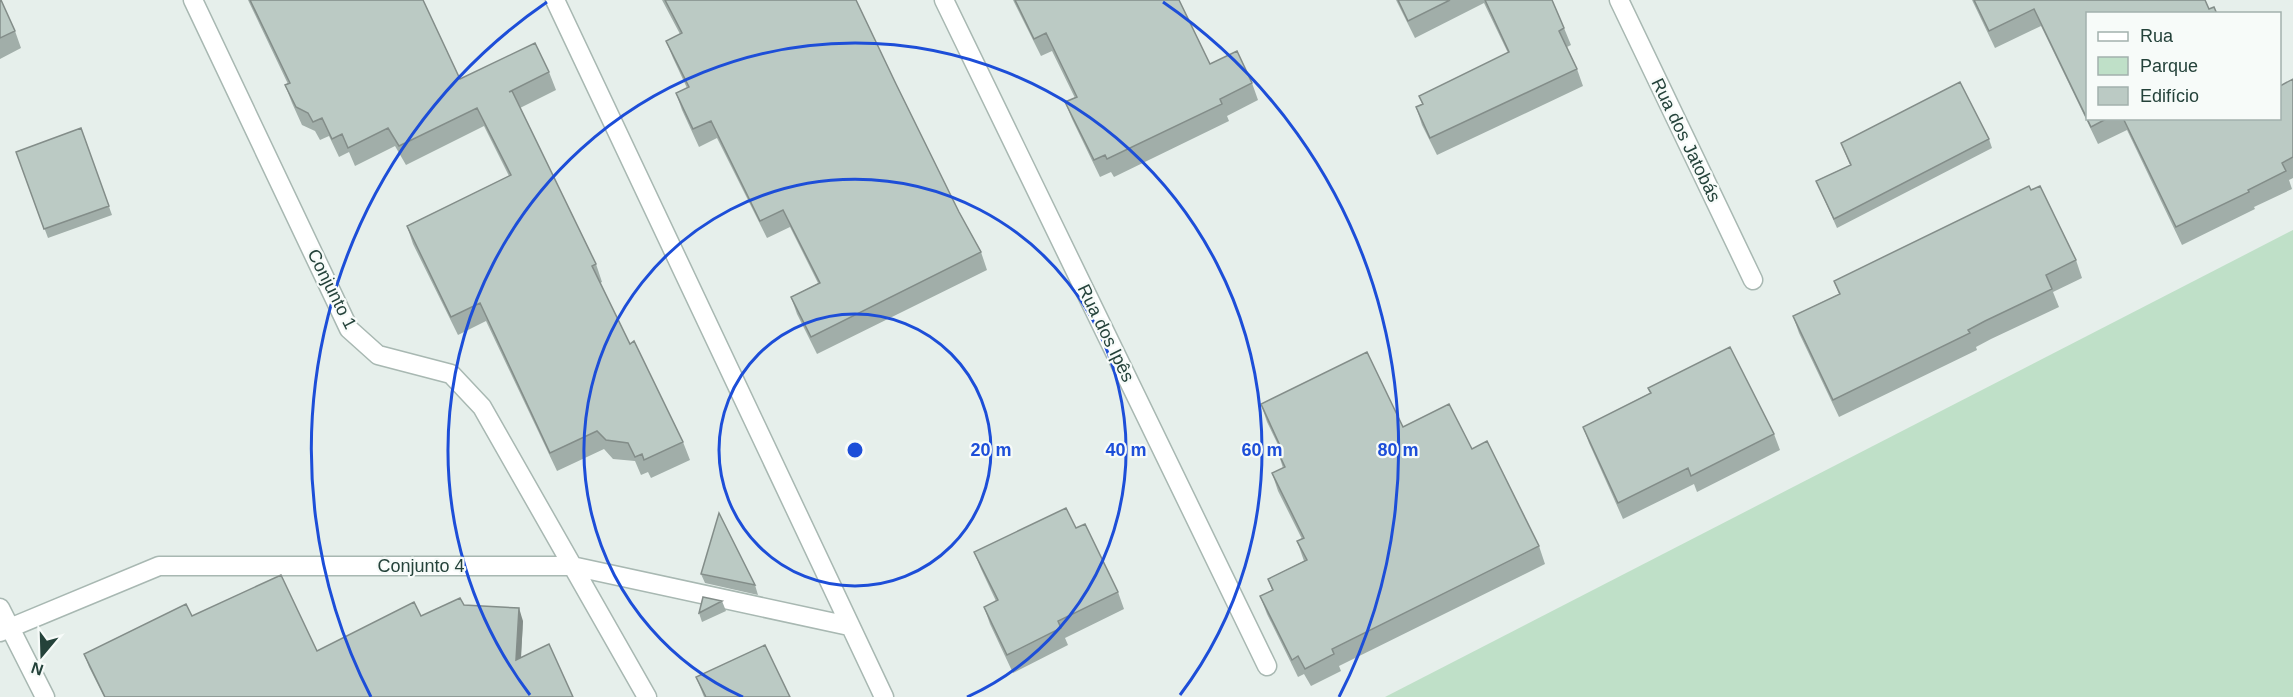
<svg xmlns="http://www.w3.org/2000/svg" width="2293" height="697" font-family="Helvetica,sans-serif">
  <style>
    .green { fill: #bfe0c8 }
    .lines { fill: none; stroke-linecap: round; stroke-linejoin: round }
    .minor-casing { stroke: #a8b8b2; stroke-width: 21 }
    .minor { stroke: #fff; stroke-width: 18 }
    .wall { fill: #a1aea9 }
    .shaded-wall { fill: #838d89 }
    .building { fill: #bbcac4; stroke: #838d89; stroke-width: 1.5 }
    .ring { fill: none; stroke: #1d4ed8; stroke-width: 3 }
    .labels { text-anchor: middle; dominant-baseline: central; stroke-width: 4.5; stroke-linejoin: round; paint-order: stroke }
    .street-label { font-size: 18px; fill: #24423a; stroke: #f7fbf9 }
    .centre { fill: #1d4ed8; stroke: #f7fbf9; stroke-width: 3 }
    .ring-label { font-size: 18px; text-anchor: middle; font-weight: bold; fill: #1d4ed8; stroke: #f7fbf9; stroke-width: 4.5; stroke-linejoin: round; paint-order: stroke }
  </style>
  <rect width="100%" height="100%" fill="#e6efeb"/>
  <path class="green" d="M2293,230V697H1385Z"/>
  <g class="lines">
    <defs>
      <path id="minor" d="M193,0L349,329L378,355L451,374L482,407L647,697
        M555,0L884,697
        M944,0L1267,666
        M1619,0L1753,280
        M0,608L45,697
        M0,632L159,566H572L849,626"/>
    </defs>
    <use href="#minor" class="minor-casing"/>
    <use href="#minor" class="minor"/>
  </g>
  <path class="wall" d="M0,0L15,31L21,48L0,59Z
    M248,0H423L460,79L549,72L556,90L520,108L596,264L602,282L600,283L630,344L683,442L690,460L651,478L648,472L641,475L635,461L613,459L604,449L557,471L486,321L458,335L413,244L407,226L509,176L484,126L406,165L395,146L355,166L349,152L339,157L329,136L320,140L315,131L302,125L292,103L285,85L288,84Z
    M662,0H856L896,84L959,212L981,252L987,270L817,354L797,314L791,297L818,283L790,227L767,238L717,138L699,147L682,110L676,93L687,88L673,58L666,41L680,34Z
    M1013,0H1179L1210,64L1252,83L1258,100L1227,116L1229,121L1114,177L1111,172L1100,177L1072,119L1065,102L1075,98L1052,51L1041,56Z
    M1396,0H1552L1564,28L1571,45L1567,47L1577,69L1583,86L1437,155L1422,125L1416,107L1422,104L1419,96L1508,53L1484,3L1415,38Z
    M1972,0H2205L2088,118H2280L2293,79V178L2289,180L2292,189L2254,207L2255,209L2182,245L2127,130L2098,144L2041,26L1995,48Z
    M81,128L112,215L48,238L16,152Z
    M1989,139L1992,148L1837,228L1816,181L1850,165L1841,143Z
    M2076,260L2082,278L2053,292L2059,307L1991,339L1976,347L1977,350L1839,417L1799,333L1793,316L1839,294L1834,281Z
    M1648,388L1774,434L1780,450L1697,492L1694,484L1623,519L1589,443L1583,427L1650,393Z
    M1261,404L1403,427L1472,449L1539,546L1545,564L1339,666L1341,671L1311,686L1304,674L1298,677L1267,614L1260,596L1272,590L1268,579L1304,561L1297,541L1302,539L1278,491L1272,473L1283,468L1278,452L1281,451L1267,422Z
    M1076,528L1118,592L1124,609L1065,638L1068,645L1013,673L990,624L984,607L996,601L981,569L974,552Z
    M701,574L755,585L758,595L705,583Z
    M722,601L726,611L702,622L699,613Z
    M464,605L523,621L521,658L573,697H104L89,667L84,654L192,616L317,651L421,616Z
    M696,677L790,697H704Z"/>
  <path class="shaded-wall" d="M519,608L523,621L520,673L516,660Z"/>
  <path class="building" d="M0,0H1L15,31L0,38Z
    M250,0H423L460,79L535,43L549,72L509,92L512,91L596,264L592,266L630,344L634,341L683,442L644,460L642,454L635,457L628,443L606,440L597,431L550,453L480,303L451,317L407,226L511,175L477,108L399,146L388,128L348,148L342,134L332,139L322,118L313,122L308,113L296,107L285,85L290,83Z
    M665,0H856L896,84L959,212L981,252L811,337L791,297L820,283L783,210L760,221L711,121L693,129L676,93L689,87L666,41L682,33Z
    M1015,0H1179L1210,64L1237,51L1252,83L1220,99L1222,104L1107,159L1105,155L1094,160L1065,102L1077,97L1046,33L1034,39Z
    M1398,0H1450L1408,21Z
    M1485,0H1552L1564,28L1559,31L1577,69L1430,138L1416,107L1423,104L1419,96L1509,52Z
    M1974,0H2205L2209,9L2214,7L2217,14H2088V118H2108L2091,127L2034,9L1989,31Z
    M2293,79V157L2282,163L2286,171L2248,190L2249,192L2176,227L2123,118H2280V86Z
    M1960,82L1989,139L1834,219L1816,181L1851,165L1841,143Z
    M81,128L109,206L44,229L16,152Z
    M2029,186L2031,190L2040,186L2076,260L2046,275L2052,289L1985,321L1968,330L1970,333L1833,400L1793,316L1840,294L1834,281Z
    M1730,347L1774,434L1691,476L1688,468L1618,503L1583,427L1651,393L1648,388Z
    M1367,352L1403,427L1449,404L1472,449L1487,441L1539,546L1332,649L1334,654L1305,669L1298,656L1292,660L1260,596L1273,590L1268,579L1307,560L1297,541L1304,538L1272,473L1285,467L1278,452L1282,450L1261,404Z
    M1066,508L1076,528L1085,524L1118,592L1058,621L1061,628L1007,655L984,607L998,600L974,552Z
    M719,513L755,585L701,574Z
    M281,575L317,651L414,602L421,616L460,598L464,605L519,608L516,660L549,644L573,697H105L84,654L186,604L192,616Z
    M703,597L722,601L699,613Z
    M765,645L790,697H706L696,677Z"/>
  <g class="ring">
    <circle cx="855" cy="450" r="136"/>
    <path d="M743 697A271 271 0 1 1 967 697"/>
    <path d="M530 695A407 407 0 1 1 1180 695"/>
    <path d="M371 697A543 543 0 0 1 547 2M1163 2A543 543 0 0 1 1339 697"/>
  </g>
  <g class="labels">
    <g class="street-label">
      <text transform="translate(1686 140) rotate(64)">Rua dos Jatobás</text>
      <text transform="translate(332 289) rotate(63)">Conjunto 1</text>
      <text transform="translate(1106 333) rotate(64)">Rua dos Ipês</text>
      <text x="421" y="566">Conjunto 4</text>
    </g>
  </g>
  <circle cx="855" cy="450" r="9" class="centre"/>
  <g class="ring-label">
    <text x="991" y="456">20 m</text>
    <text x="1126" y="456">40 m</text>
    <text x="1262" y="456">60 m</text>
    <text x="1398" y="456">80 m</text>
  </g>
  <rect x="2086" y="12" width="195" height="108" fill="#f7fbf9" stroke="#a3b1ad" stroke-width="1.5"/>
  <rect x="2098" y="32" width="30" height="9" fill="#ffffff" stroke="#a3b1ad" stroke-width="1.5"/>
  <text x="2140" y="42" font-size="18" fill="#24423a">Rua</text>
  <rect x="2098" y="57" width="30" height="18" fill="#bfe0c8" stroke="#a3b1ad" stroke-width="1.5"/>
  <text x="2140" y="72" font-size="18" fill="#24423a">Parque</text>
  <rect x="2098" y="87" width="30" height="18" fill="#bbcac4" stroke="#a3b1ad" stroke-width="1.5"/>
  <text x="2140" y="102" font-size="18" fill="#24423a">Edifício</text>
  <g transform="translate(42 655) rotate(199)" stroke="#f7fbf9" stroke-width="4.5" paint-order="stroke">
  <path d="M0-4.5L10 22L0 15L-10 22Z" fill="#24423a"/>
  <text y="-9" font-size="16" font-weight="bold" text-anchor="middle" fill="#24423a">N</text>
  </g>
</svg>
